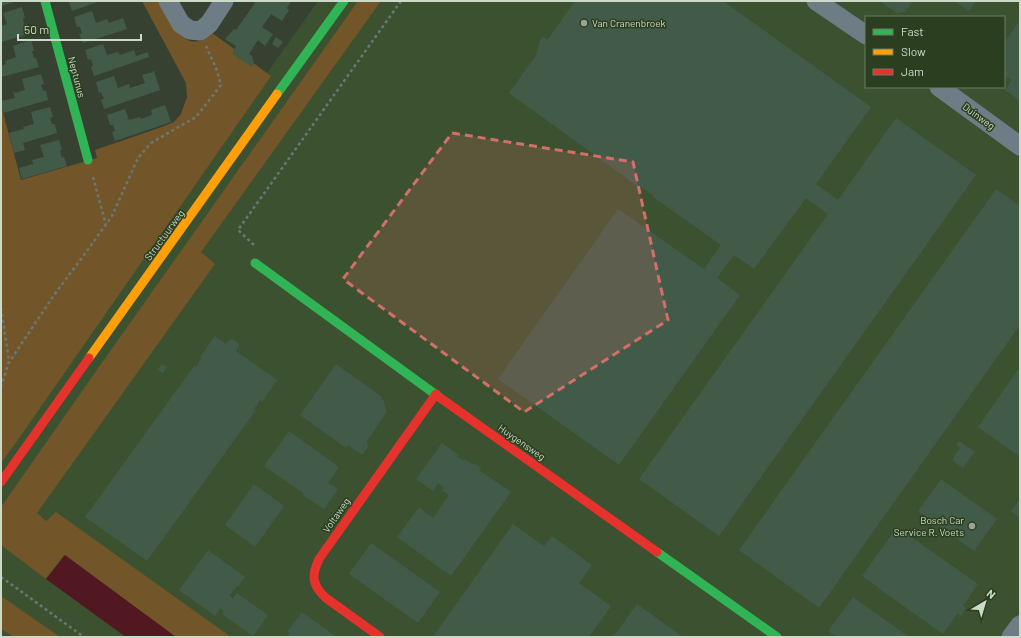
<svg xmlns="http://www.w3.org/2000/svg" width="1021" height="638" font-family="Barlow,sans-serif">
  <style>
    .built { fill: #3b512f; fill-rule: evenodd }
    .green { fill: #725629 }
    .water { fill: #521821 }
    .building { fill: #425b49 }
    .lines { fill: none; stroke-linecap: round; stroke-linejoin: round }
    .path { stroke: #6b7677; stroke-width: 2.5; stroke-dasharray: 3 3; stroke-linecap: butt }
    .street { stroke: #6e7c86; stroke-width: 19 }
    .fast { stroke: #30b455; stroke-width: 9 }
    .slow { stroke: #ff9f0a; stroke-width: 9 }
    .jam { stroke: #e5322d; stroke-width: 9 }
    .marked { fill: #d36f68; fill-opacity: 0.2; stroke: #d36f68; stroke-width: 3; stroke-dasharray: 8 5; stroke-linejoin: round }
    .poi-dot { fill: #99a493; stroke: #2b3e1f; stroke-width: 1.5 }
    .labels { text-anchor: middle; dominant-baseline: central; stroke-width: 3; stroke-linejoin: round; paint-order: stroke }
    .poi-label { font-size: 10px; fill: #cedac8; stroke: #2b3e1f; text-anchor: start }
    .street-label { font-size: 10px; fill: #cedac8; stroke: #2b3e1f }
  </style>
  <rect width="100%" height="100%" fill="#374131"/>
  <path class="built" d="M318,1H1020V637H1V448ZM866,17H1004V87H866Z"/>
  <path class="green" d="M142,1H160C170,20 185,59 212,33L271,76L15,444L1,463V105L21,180L97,158L95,150L162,127L174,122L181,114L187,97L186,83Z
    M358,1H381L201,252L215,264L37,513L46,521L56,512L231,637H176L64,555L46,579L1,545V507L101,364Z
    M1,596L60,637H14L1,629Z"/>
  <path class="water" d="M65,555L176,637H125L123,635L46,579Z"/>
  <path class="building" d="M1,1H17L1,6Z
    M70,1H100L72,11L69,2Z
    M252,1H291L287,8L289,10L282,21L271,14L262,27L273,34L265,46L258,40L249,54L252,56L254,64L252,67L232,54L236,46L225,39L234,29L236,30L255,3Z
    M575,1H723L871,107L816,184L838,200L896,118L976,175L719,536L639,479L828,214L806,198L754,269L734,255L717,278L740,295L619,465L498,379L618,209L704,269L721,245L653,197L654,196L641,187L640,188L509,93L537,54L536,53L542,36L547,40Z
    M880,1H913L905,13L904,12L899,13L898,14Z
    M958,1H976L969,11L957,3Z
    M22,7L25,18H23L24,25L27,24L29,34L1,42V26L7,24L3,13Z
    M92,11L96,23L107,19L109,23L123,18L127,29L83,43L79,34L82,33L80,27H77L74,17Z
    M1020,20V101L1005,90L1012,80L1004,75V43Z
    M276,37L283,42L278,48L272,44Z
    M31,40L34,51H32L34,58H36L39,67L1,77V66L6,64L5,61L16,57L13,46Z
    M103,44L107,55L118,52L120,55L134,50L136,56L148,52L149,57L94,76L91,67L93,66L91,59L88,60L85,50Z
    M153,71H154L160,90L104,109L101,100L104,99L101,92L99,93L96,82L114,76L118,88L129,84L130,88L145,83L142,75L153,72Z
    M41,74L44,84L41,85L43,91H46L48,100L3,113L1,101L15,98L13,91L15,93L25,90L22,79Z
    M165,105L171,122L115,141L112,132L115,131L113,125H110L107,115L125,109L129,120L140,117L141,119L152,115L151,110Z
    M50,107L53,117L50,118L52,124H55L57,133L23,143L25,150L14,153L9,133L24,129L23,127L34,124L31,112Z
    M59,140L62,150L60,151L62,158L64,157L67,166L22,179L19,168L33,164L32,160L44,157L40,145Z
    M996,189L1020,206V325L819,608L739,550Z
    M215,336L226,344L229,340L232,339L239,344V346L236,351L277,380L262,402L260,400L254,409L256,410L147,561L85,517L194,366L196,367L201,359L200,357Z
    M162,364L167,367L163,373L157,370Z
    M336,364L382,397L381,399L384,401L386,411L385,412L386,413L367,441L368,447L362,455L348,445L346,448L300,415Z
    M1020,367V457L978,427Z
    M289,431L339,467L328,483L338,489L324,509L303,495V493L264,466Z
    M959,441L975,452L963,468L952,460L960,448L956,445Z
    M442,443L459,455L457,456L463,461L464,459L472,464L473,463L481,468L479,470L511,492L451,576L397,537L419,507L433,518L449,495L442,490L444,488L438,483L433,491L416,479Z
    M941,479L997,519L974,551L918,511Z
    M254,484L284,506L255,547L225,525Z
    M1020,499V518L1011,511Z
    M513,524L544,546L552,536L592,565L579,583L611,606L589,637H437L434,635Z
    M897,527L978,584L963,606L966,608L961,616L958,613L943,634L878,588V587L862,576Z
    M371,543L440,592L418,623L349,574Z
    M208,550L245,577L238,587L237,586L229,596L233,598L237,593L268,615L253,636L222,614L224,611L220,608L215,616L179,590Z
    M853,597L909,637H837L828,631Z
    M637,604L683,637H613Z
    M302,612L334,635L333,637H287L290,633L287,632Z"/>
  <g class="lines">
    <path class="path" d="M93,177L106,225
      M254,245L238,230L401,1
      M1,308L9,361L1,387
      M8,364L54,295L84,255L112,216L138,158L151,143L196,117L221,85L216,68L206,46
      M1,577L84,637"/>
    <path class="street" d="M168,1L181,24L190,30L200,31L209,24L224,1
      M816,1L866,35
      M939,87L1020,146
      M1011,637L1020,625"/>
    <path class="fast" d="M45,1L88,160
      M277,94L344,1
      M255,263L439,397
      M657,552L777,637"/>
    <path class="slow" d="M89,358L277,94"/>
    <path class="jam" d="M439,397L657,552
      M1,482L89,358
      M380,637L326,598C312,585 311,576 319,559L436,394"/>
  </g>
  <path class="marked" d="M452,133L633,162L668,320L524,412L343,279Z"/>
  <g class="poi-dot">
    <circle cx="584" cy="23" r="4"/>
    <circle cx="972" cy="526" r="4"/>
  </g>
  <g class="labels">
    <g class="poi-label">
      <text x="592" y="23">Van Cranenbroek</text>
      <text x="964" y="520" text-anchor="end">Bosch Car<tspan x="964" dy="12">Service R. Voets</tspan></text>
    </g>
    <g class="street-label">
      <text transform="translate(77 77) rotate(75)">Neptunus</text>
      <text transform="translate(979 116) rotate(36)">Duinweg</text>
      <text transform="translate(164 235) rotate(-54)">Structuurweg</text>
      <text transform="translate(522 442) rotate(35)">Huygensweg</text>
      <text transform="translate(336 515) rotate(-55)">Voltaweg</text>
    </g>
  </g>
  <rect width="1021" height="638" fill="none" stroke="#cedac8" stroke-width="4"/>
  <rect x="865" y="16" width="140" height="72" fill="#2b3e1f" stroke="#6c7c63"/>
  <rect x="873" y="29" width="20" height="6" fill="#30b455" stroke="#6c7c63"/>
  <text x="901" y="36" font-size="12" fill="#cedac8">Fast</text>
  <rect x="873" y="49" width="20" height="6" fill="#ff9f0a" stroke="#6c7c63"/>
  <text x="901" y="56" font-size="12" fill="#cedac8">Slow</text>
  <rect x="873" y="69" width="20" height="6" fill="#e5322d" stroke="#6c7c63"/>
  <text x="901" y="76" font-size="12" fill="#cedac8">Jam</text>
  <g transform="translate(985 602) rotate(38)" stroke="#2b3e1f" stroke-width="3" paint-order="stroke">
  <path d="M0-3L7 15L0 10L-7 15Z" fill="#cedac8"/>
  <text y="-6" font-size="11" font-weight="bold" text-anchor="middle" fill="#cedac8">N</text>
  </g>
  <path d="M18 34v6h123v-6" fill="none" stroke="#cedac8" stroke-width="2"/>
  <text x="24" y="34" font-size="12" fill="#cedac8" stroke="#2b3e1f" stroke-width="3" paint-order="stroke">50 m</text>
</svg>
